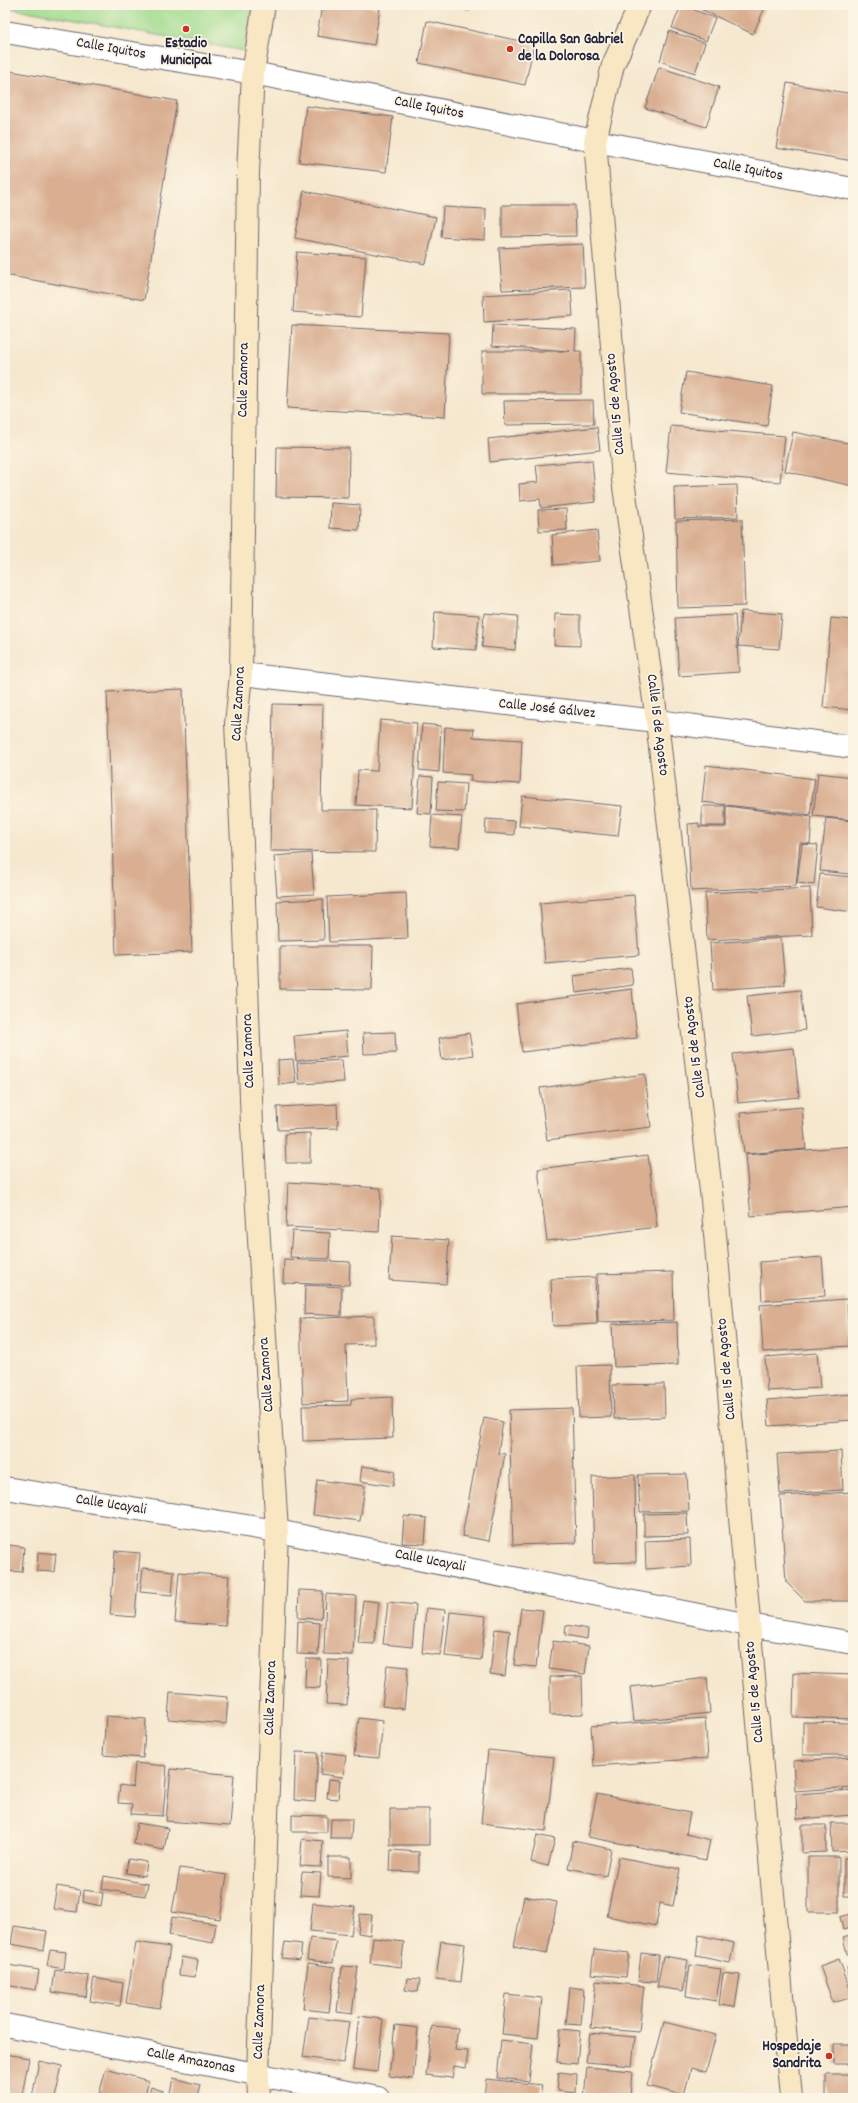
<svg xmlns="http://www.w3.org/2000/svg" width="858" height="2103" font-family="Dekko,sans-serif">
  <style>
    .pitch { fill: #a1db8f; stroke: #627e65 }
    .building { fill: #d9ae91 }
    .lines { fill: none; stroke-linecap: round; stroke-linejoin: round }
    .street-casing { stroke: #6c676f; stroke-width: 24 }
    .secondary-casing { stroke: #6c676f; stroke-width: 24 }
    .street { stroke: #fff; stroke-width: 22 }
    .secondary { stroke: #f9e7c3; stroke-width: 22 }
    .poi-dot { fill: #c8321e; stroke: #fcf5e5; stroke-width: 1.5 }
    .labels { text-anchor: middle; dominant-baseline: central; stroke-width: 3.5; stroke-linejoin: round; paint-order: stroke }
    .poi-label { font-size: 15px; font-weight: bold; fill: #22223b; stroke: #fcf5e5; text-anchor: start }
    .street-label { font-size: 15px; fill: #22223b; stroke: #fcf5e5 }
  </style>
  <rect width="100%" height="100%" fill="#fcf5e5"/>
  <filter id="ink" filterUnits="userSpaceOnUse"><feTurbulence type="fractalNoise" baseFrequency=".025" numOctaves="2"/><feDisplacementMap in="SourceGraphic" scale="8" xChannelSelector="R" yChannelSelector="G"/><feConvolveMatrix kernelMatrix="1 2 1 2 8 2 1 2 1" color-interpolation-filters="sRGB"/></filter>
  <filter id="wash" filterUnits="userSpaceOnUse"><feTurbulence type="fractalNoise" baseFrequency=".012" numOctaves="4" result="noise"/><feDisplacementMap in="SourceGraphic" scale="16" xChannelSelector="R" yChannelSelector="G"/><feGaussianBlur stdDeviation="0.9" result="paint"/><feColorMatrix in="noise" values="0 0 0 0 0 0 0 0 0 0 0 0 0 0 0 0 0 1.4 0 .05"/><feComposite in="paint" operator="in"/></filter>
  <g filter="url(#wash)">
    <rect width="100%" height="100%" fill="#f6e8cf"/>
    <path class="pitch" d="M5,5H253L244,51L5,7Z"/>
    <g id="blocks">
      <path class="building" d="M322,5H363L380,8L374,45L317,36Z
        M450,5H471L470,10Z
        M681,5L715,18L706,41L672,28Z
        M692,5H766L753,34Z
        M427,21L534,44L525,85L419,63Z
        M669,31L705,43L695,73L660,61Z
        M659,67L719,87L706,127L645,108Z
        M5,70L177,101L144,300L5,275Z
        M787,83L853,94V161L776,148Z
        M306,106L393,117L386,172L299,162Z
        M304,191L436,217L426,264L295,238Z
        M502,205H575L576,236L502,237Z
        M443,207L486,209L485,240L441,237Z
        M583,244L585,287L502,290L499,248Z
        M297,252L366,257L361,317L293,312Z
        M571,290L573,316L484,322L483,295Z
        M292,325L449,333L445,417L287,408Z
        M493,325L576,329L575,351H581V394H482V351H570L492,346Z
        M686,372L773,386L767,426L679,412Z
        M593,400L594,424L505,425L504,401Z
        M671,426L785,436L780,482L666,472Z
        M597,427L600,450L490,462L488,439Z
        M793,432L853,444V486L785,471Z
        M277,447L349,448L348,498L276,497Z
        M592,460L596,502L541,508L540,499L520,501L519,484L538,482L536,465Z
        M737,485L738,517L675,519L674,487Z
        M331,503L360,505L359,530L330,528Z
        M566,509L567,530L539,531L538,510Z
        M742,519L745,606L678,608L676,521Z
        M597,530L600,561L554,565L552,535Z
        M741,611L782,614L779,649L738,646Z
        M435,612L479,615L476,650L433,647Z
        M484,613L518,616L515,650L482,647Z
        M555,614L580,615V646L554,645Z
        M735,615L739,672L679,676L675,618Z
        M831,618L853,620V710L823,707Z
        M183,689L192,952L116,955L107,692Z
        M273,704L323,705L321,810H376L375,852L270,851Z
        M380,720L417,723L412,808L356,805L358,770L377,771Z
        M422,724L441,726L439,772L419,770Z
        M445,727L474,729L473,737L522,740L520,784L470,781L471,775L443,773Z
        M706,765L815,779L810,815L702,802Z
        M818,773L853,777V820L813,816Z
        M420,776L433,777L431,814L417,813Z
        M438,782L466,784L464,812L436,811Z
        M522,796L622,806L618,836L519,826Z
        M702,806H725V826H702Z
        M726,806L812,817L810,844L800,843L796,886L691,891L688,824L699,823V827H726Z
        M432,815L462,817L459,848L430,846Z
        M826,818L853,821V848L850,874L820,871Z
        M486,819L515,821L514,835L485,833Z
        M802,844L818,845L814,885L797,883Z
        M311,853L314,894L277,896L274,856Z
        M820,874L853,877V912L816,907Z
        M810,888L812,935L707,940L705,893Z
        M406,893L408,938L329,942L327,897Z
        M634,895L639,955L545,963L540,903Z
        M323,899L324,940L278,941L277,901Z
        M781,938L785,985L713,990L710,943Z
        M280,946H373L372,990L280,989Z
        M631,968L633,985L576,993L574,976Z
        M632,989L637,1038L522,1052L516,1004Z
        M800,990L805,1030L752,1036L747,996Z
        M346,1031L348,1056L296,1061L294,1036Z
        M395,1032L396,1053L364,1054L363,1033Z
        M469,1033L473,1055L442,1060L439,1038Z
        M794,1048L799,1097L738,1103L733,1054Z
        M293,1059L296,1083L279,1085L278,1060Z
        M342,1060L344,1082L299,1084L297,1063Z
        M645,1074L651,1127L547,1140L540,1088Z
        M337,1104L338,1128L278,1130L277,1107Z
        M802,1107L806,1149L744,1154L740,1113Z
        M310,1133V1163H286L285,1134Z
        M853,1146V1207L751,1216L745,1155Z
        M648,1155L657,1227L547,1241L538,1169Z
        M288,1182L381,1188L379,1232L286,1227Z
        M292,1231L330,1233L329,1259L290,1257Z
        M392,1236L449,1240L446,1284L389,1280Z
        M822,1257L825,1296L762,1301L760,1262Z
        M284,1259L350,1262L349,1285L283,1283Z
        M673,1272L674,1320L598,1322L597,1274Z
        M595,1277L597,1324L553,1326L551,1279Z
        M305,1285L342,1287L341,1316L304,1314Z
        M847,1299L849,1346L763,1352L760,1305Z
        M374,1316V1344L346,1345L348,1401L303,1403L300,1319Z
        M677,1322L678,1365L614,1367L612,1324Z
        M817,1353L820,1388L767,1391L765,1357Z
        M610,1365L611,1417L579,1418L577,1366Z
        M664,1384L665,1417L614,1419L613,1385Z
        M853,1394V1420L769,1426L767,1400Z
        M392,1397L393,1438L303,1441L302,1406L351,1405V1399Z
        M572,1408L576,1543L513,1545L509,1410Z
        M484,1418L503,1422L498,1453L505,1454L489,1541L462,1536Z
        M841,1451L843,1490L780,1494L777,1454Z
        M362,1466L395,1471L393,1486L360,1481Z
        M687,1474L689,1511L640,1512L638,1475Z
        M635,1475L636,1562L594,1563L592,1477Z
        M317,1480L365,1486L360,1521L313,1515Z
        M853,1492V1601H805L786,1582L780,1496Z
        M687,1513L688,1535L644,1536V1514Z
        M404,1516L427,1518L425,1544L402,1543Z
        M690,1539L691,1566L646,1569L645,1541Z
        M9,1545L24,1547L22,1572L7,1571Z
        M115,1551L140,1553L135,1617L110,1615Z
        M38,1552L56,1554L54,1572L37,1571Z
        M143,1568L174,1571L172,1595L140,1592Z
        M179,1572L229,1576L225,1626L175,1622Z
        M299,1590L323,1591L321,1619L298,1618Z
        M326,1594L356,1596L353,1655L324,1654Z
        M363,1600L379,1602L374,1644L358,1643Z
        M388,1602L416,1605L412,1647L383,1644Z
        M426,1608L445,1610L440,1655L422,1653Z
        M521,1608L543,1610L536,1667L514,1665Z
        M450,1612L486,1616L481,1660L445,1656Z
        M298,1621L320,1623L318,1655L297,1654Z
        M566,1625L588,1629L587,1639L565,1635Z
        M495,1629L510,1631L505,1676L490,1674Z
        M553,1641L589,1646L585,1674L549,1669Z
        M306,1659H321L320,1688L305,1687Z
        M328,1660L349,1661L347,1705L326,1704Z
        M387,1665L408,1667L404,1709L382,1706Z
        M794,1673L853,1675V1719L793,1717Z
        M582,1676L583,1714L550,1715V1677Z
        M707,1678L710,1713L634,1721L630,1687Z
        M170,1692L228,1697L226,1724L168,1719Z
        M106,1716L146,1719L143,1758L103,1755Z
        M359,1718L383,1721L379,1758L354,1756Z
        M705,1718L708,1758L594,1766L591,1726Z
        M803,1722L853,1723V1755H803Z
        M488,1750L554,1757L546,1831L481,1823Z
        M296,1752L318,1753L315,1802L294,1800Z
        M323,1752L346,1755L343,1777L320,1774Z
        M853,1757V1787L795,1791L793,1761Z
        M135,1763L167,1766L163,1816L131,1814L132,1804L118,1803L120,1785L133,1787Z
        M171,1769L234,1775L230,1826L166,1821Z
        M329,1779L340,1780L338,1799L327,1798Z
        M853,1790V1815L797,1819L796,1794Z
        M597,1794L690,1813L686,1834L710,1840L706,1860L588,1837Z
        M390,1809H429V1845H390Z
        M292,1815L327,1816V1832H292Z
        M331,1819H352L351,1838H330Z
        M137,1823L168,1828L164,1850L134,1844Z
        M831,1823H853V1851L832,1852Z
        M802,1825H826V1852L802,1853Z
        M537,1835L555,1839L548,1866L531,1862Z
        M302,1839L323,1841L321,1867L300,1866Z
        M573,1841L611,1849L606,1876L568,1868Z
        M391,1850L419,1852V1872L390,1871Z
        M328,1857H351V1878L328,1877Z
        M619,1857L680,1869L673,1906L660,1903L656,1926L607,1916Z
        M808,1857H839V1912H808Z
        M844,1858H853V1896H844Z
        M128,1859L147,1862L145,1876L126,1873Z
        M180,1868L227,1875L220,1919L172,1912Z
        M302,1872L321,1873L319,1896L300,1895Z
        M104,1876L148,1884L145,1896L102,1889Z
        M57,1886L80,1890L77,1912L53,1909Z
        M84,1890L103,1893L101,1906L83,1902Z
        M524,1896L557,1902L547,1954L514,1947Z
        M313,1903L355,1907L351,1935L310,1931Z
        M853,1913V1927L843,1930L840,1917Z
        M360,1914L372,1915L370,1935L358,1933Z
        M172,1917L216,1924L213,1943L169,1935Z
        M14,1926L47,1931L44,1950L11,1944Z
        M853,1934V1953L847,1954L843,1937Z
        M699,1935L734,1943L730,1963L696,1956Z
        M310,1938L336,1941L333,1963L307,1960Z
        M373,1938L404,1942L401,1967L370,1963Z
        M441,1941L465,1944L461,1982L436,1979Z
        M136,1942L170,1947L160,2008L126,2003Z
        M285,1942L302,1944L300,1960L282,1958Z
        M594,1949L629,1953L626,1977L591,1974Z
        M50,1950L66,1952L64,1969L47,1966Z
        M641,1953L659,1955L656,1982L638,1981Z
        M663,1956L688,1960L683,1991L657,1987Z
        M181,1957L198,1960L195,1977L179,1975Z
        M839,1959L853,1997L833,2003L820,1966Z
        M308,1963L335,1967L329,2012L303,2009Z
        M8,1965L39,1970L36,1990L5,1985Z
        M690,1965L721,1969L716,2001L686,1996Z
        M853,1965V1988L852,1989L847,1967Z
        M342,1966L358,1967L352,2014L337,2012Z
        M55,1970L89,1976L86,1997L52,1992Z
        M723,1973L740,1975L735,2007L719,2005Z
        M94,1978L123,1983L120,2006L90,2001Z
        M407,1978L420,1979L418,1992L405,1990Z
        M596,1981L644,1986L639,2032L591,2028Z
        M570,1987L584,1989L581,2025L566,2024Z
        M506,1994L542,1998L538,2038L502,2034Z
        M359,2016L383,2019L377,2072L353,2069Z
        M309,2017L349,2022L343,2063L303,2057Z
        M664,2022L716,2035L706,2072L691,2068L684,2095L647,2086Z
        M395,2025L418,2028L413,2079L389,2076Z
        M432,2026L458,2028L455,2050L468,2051L466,2068L454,2066L452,2078L426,2075Z
        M560,2029L580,2031L577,2064L557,2062Z
        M590,2033L635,2037L632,2066L586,2062Z
        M501,2040L533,2044L529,2081L497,2078Z
        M834,2044H853V2064H834Z
        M5,2054L29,2058L22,2095L5,2092Z
        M39,2061L62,2066L55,2098H32Z
        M587,2067L632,2071L630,2098H584Z
        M106,2069L149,2081L144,2098H98Z
        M559,2072L577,2074L576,2093L557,2091Z
        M826,2074H853V2097H826Z
        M173,2078L200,2085L197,2098H169Z
        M486,2079L542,2085L540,2098H484Z
        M151,2087L163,2091L161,2098H148Z
        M638,2095L663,2097V2098H637Z"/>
    </g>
  </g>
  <g filter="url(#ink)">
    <use href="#blocks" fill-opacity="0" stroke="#6c676f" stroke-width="1"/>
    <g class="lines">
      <defs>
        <path id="street" d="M5,32L253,73L595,141L853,189
          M241,674L657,721L853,747
          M5,1488L277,1531L749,1625L853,1643
          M5,2025L378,2098"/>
        <path id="secondary" d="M640,5L613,65L595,141L623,480L657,721L712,1200L791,2098
          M259,2098L258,2074L277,1531L252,1126L242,843L236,724L241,674L248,172L253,73L264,5"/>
      </defs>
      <use href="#street" class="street-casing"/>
      <use href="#secondary" class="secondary-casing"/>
      <use href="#street" class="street"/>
      <use href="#secondary" class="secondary"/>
    </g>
  </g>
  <g class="poi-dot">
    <circle cx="186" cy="29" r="4"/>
    <circle cx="510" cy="49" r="4"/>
    <circle cx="829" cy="2056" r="4"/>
  </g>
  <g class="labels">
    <g class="poi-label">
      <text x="518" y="40">Capilla San Gabriel<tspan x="518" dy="17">de la Dolorosa</tspan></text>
      <text x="186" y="44" text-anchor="middle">Estadio<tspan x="186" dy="17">Municipal</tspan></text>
      <text x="821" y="2047" text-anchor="end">Hospedaje<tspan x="821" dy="17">Sandrita</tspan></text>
    </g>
    <g class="street-label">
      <text transform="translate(111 49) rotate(10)">Calle Iquitos</text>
      <text transform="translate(429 108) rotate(11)">Calle Iquitos</text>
      <text transform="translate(748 170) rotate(11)">Calle Iquitos</text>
      <text transform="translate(244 380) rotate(-89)">Calle Zamora</text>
      <text transform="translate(616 404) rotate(-95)">Calle 15 de Agosto</text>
      <text transform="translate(239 704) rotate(-87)">Calle Zamora</text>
      <text transform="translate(547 709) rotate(6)">Calle José Gálvez</text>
      <text transform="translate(657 725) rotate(83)">Calle 15 de Agosto</text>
      <text transform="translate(695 1047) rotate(-97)">Calle 15 de Agosto</text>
      <text transform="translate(249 1051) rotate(-92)">Calle Zamora</text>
      <text transform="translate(727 1369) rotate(-95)">Calle 15 de Agosto</text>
      <text transform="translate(267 1375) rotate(-94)">Calle Zamora</text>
      <text transform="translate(111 1505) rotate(9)">Calle Ucayali</text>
      <text transform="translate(430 1561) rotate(11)">Calle Ucayali</text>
      <text transform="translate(755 1692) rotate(-95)">Calle 15 de Agosto</text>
      <text transform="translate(271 1698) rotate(-88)">Calle Zamora</text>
      <text transform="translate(260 2022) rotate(-88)">Calle Zamora</text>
      <text transform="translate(191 2061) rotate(11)">Calle Amazonas</text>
    </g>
  </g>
  <rect width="858" height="2103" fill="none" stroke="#fcf5e5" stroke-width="20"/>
</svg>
